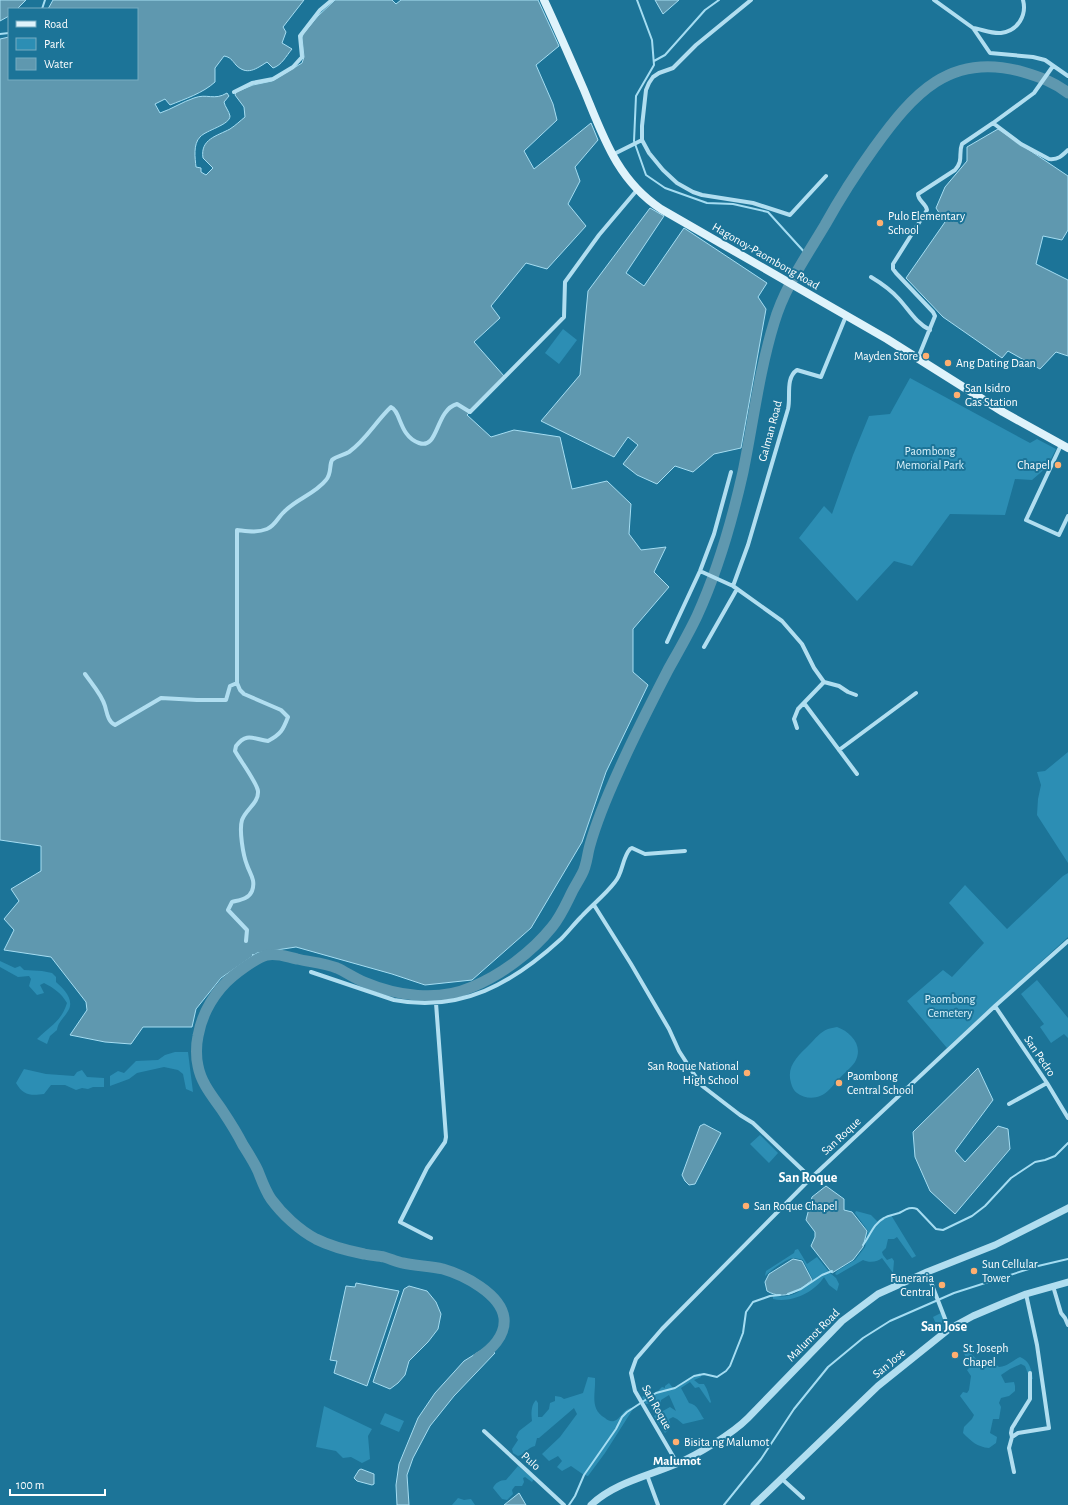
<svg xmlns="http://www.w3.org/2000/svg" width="1068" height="1505" font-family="'Alegreya Sans',sans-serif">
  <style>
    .green { fill: #2c8eb4 }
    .water { fill: #5f98af; stroke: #a5ddf2 }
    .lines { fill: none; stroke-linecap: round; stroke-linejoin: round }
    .stream { stroke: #a5ddf2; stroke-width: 2 }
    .river { stroke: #5f98af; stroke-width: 11 }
    .minor { stroke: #b1def0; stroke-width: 4 }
    .tertiary { stroke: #b1def0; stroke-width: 7 }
    .secondary { stroke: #dff3fb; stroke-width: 8 }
    .poi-dot { fill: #ffaf70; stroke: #1c7498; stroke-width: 1.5 }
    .labels { text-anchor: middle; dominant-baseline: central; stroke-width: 4; stroke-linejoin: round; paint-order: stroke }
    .poi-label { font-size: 12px; fill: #fff; stroke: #1c7498; text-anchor: start }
    .street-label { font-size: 12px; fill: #fff; stroke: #1c7498 }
    .park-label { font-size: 12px; fill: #daf2fb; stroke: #1c7498 }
    .neighbourhood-label { font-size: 13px; font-weight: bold; fill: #fff; stroke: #1c7498 }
    .quarter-label { font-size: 14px; font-weight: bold; fill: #fff; stroke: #1c7498 }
  </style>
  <rect width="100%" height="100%" fill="#1c7498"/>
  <path class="green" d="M563,329L577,340L559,364L545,353Z
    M910,378L1030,443L1037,439L1056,449L1047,467L1032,480L1015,479L1005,515L950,514L912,566L894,561L857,601L799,538L824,506L832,514L853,455L869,416L890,414Z
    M1068,752V863L1037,815L1038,799L1041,785L1037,772L1045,771Z
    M1068,873V937L947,1048L907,1001L943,970L952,977L984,943L949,903L965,885L1007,929L1063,876Z
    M0,961L15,968L20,966L24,970L42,971L52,973L56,977V982C64,989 75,1000 68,1011C64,1018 58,1022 57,1030L50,1036L47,1044L37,1039C50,1026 61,1022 67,1003C61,993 54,988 44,983L40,985L44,993L37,995L29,986L31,979L29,976L18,977L0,967Z
    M1037,980L1068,1018V1038L1064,1034L1051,1043L1040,1027L1044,1024L1021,994Z
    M837,1027C851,1032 864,1046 855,1062C851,1068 843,1074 838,1080C833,1085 828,1093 820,1096C813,1099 803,1098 797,1093C794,1091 792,1087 791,1083C786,1066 798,1056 809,1045C815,1039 820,1032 828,1029C830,1028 834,1028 837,1027Z
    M175,1052H188L193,1092L186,1089L183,1074L178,1070L164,1067L137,1073L129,1079L110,1086V1076L118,1071L124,1073L136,1061L158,1060L165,1055Z
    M24,1069L46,1074L74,1076L77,1072L82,1070L87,1077L104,1078V1087H93L88,1089L82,1088L76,1090L65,1085H51L44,1094C30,1096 23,1095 16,1083Z
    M760,1135L778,1153L769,1163L750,1144Z
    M856,1211L871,1215L878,1222C883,1221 886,1216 891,1215L916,1256L912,1258L897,1237L894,1239H888L886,1248L882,1252L883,1255L887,1260L892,1258L894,1261L893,1273L882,1258C878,1262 869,1263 863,1260L837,1275L835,1274L837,1271L855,1260L865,1247L868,1231L855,1213Z
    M798,1249L807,1264L817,1257L830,1273L836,1278L839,1284L837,1291L829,1285L824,1277C814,1293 791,1303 773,1299V1296C792,1298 799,1293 813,1280L803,1260C800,1259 796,1258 793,1258C786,1259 770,1271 765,1276L766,1271L794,1253L795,1250Z
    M941,1313L947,1327L939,1331L933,1317Z
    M963,1351H968C979,1360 978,1367 994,1363L999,1367C1009,1366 1011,1361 1020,1357C1030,1361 1031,1369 1033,1379H1030L1025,1366L1021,1364L1010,1369L1001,1375L1005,1383L1014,1382L1015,1386V1391L1009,1396L1001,1398L999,1403L1001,1407L999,1419H993L990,1433L997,1437L996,1443L989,1448C977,1447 971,1441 963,1433L964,1427L972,1419L974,1415L960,1396L963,1392L967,1393L969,1390L971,1376L967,1370L970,1367Z
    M700,1373L701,1377L694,1380L699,1384H704C708,1390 709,1396 711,1402L710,1403L699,1387L695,1388L690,1382L681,1388L689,1403C698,1405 699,1412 704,1419L683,1424L677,1419L673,1417L669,1419L671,1427L665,1433L654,1416L670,1407L676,1411L669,1395L661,1400V1404L656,1402L646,1404L642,1397L646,1395L649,1396L654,1393H656L662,1387L665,1388V1386L669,1383L673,1388L680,1386L689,1378Z
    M588,1377L595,1378C596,1393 589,1409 605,1418C607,1420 611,1422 614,1421C621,1419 623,1409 631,1408L633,1409L605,1453L588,1476L584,1475L571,1466L562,1471L557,1467L562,1461L558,1456L549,1461L542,1454L560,1437L577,1414L574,1408L539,1438H537L535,1446C528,1447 526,1454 518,1456L513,1453L512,1449L518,1440L516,1437L519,1431L532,1421C531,1414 531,1405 536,1400L538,1403V1417H542L549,1409L550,1403L555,1401V1396L561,1397L564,1399L583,1393Z
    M324,1406L372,1429L368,1436L370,1459L362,1463L351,1457L343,1458L336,1451L316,1447Z
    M385,1413L404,1421L399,1432L380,1424Z
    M518,1466L534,1479L532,1482L525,1477L523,1478L524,1482L522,1486H515L512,1490L513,1494L507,1500L502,1499L493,1488C495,1483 500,1480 506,1480Z
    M458,1498L464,1500L471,1499L475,1505H452Z"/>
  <path class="water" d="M0,0H26L17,9H9V16L0,21Z
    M53,0H304L283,27L286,32L282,43L292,49C286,56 282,65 273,68L267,62C256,69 247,76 236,65C232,60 230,57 224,56L215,68V82C203,93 185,99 170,105L165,99L155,104L160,113C172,109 182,102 194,98C207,93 214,101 227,93L229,96L224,102C225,107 229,111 230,116C230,125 206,130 200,137C193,144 195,158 196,167L201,168V172L206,175L213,168L203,158C200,139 217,136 230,129C236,125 240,121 245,117L244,107L235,95L236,92L253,85L272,81L302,63L304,57L302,38L303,34L318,16L335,0H392L396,4L401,0H538L559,46L536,65L553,104L557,120L524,151L534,169L591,123L598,140L575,167L580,181L568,204L586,226L547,269L526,263L491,306L500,318L474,342L504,376L467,415L491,437L514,430L560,437L572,489L607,481L631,504L629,534L641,550L666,547L654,572L669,587L633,629V672L648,685L606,772L582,842L531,928L472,980L425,985L392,974L296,947L257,953L221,978L196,1009L192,1027H143L131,1044L105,1042L70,1035L87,1010L86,1002L51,957L4,950L14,930L4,919L19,901L11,889L41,871V846L0,840V39L9,37V79H137V9H48Z
    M655,0H679L663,14Z
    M998,129L1068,176V230L1062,240L1043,236L1036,264L1068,280V356L1056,352L1040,369L1008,351L1002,358L943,317L906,278L945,222L936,208L945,187L967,161V147Z
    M650,208L664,216L626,273L644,286L684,228L767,283L758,297L766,309L741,448L714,454L693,472L675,466L657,484L637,475L623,464L638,445L628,437L614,457L541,421L580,375L588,291Z
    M978,1068L993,1100L955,1151L965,1162L998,1126L1008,1129L1010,1149L955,1214L930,1191L915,1157L913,1132Z
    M704,1124L721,1133L695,1184L689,1185L685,1181L682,1175L700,1126Z
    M826,1186L844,1199V1210L852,1212L867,1231L863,1247L853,1260L832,1273L811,1246L815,1237V1232L806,1220L812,1197Z
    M793,1259L802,1261L812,1280C799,1291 784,1301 767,1291L765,1282L769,1274Z
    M356,1283L399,1291L367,1386L334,1373L337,1361L330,1360L346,1286L355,1287Z
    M409,1286L427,1291L436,1302L441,1314L438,1329L428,1342L409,1361L405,1375L398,1383L390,1389L373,1382L404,1289Z
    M485,1348L495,1353L454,1396L430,1426L413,1458L407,1475L409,1505H397L396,1485L399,1464L418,1418L435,1393L464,1361Z
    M361,1469L374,1474V1484L372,1485L357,1481L354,1478L359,1470Z
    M519,1493L526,1505H504Z"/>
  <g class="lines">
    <path class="stream" d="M637,0L652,40L654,65L636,96L634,141L646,175L665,188L707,203L733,204L768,212L807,255
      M42,9L45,0
      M0,34L9,33
      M654,61L665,55L705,10L719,0
      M253,955L255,961
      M863,1245C870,1236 873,1224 884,1218C889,1215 894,1215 899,1213C905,1210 910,1206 917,1209L936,1229L943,1230L972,1216L985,1206L1011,1178L1035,1162L1045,1160L1055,1156L1068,1143
      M788,1294L801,1289L822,1275L832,1271
      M569,1505L575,1496L584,1475L616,1429L622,1417L627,1412L656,1393L675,1388L694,1376L704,1374L717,1377L726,1371L730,1366L743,1333L746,1312L753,1302L770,1296L780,1295
      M724,1505L761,1459L794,1409L828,1367L863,1338L890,1321L954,1293L1038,1266L1068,1259"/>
    <path class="river" d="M478,1358C491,1350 506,1336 504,1318C501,1294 464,1275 443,1269C430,1266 417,1266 403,1263C397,1262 391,1259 384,1257C380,1256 368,1255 364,1254C349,1251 330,1246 316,1239C299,1230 282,1214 271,1199C265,1190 262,1181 258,1171C254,1162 248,1153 243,1145C237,1133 230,1122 222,1110C213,1097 201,1083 198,1066C196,1058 196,1045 198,1036C202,1013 215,991 233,976C242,969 256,958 267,955C278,953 287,957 297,959C310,962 324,963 337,968C346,972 354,978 364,982C397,996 438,1002 472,987C501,975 532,952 552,927C561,916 566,904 572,892C575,886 579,880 582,874C587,865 587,855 590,845C597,820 608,794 619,770C634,736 651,703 668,670C678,652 688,635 697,616C718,570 732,521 743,472C753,423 759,372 774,323C784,288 806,257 825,225C840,198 856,173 874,148C913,94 950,51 1023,72C1040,77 1054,82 1068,93"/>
    <path class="minor" d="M751,0L696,45L673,68L659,73L653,77L649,83L646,90L642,126V140L649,153L663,170L677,183L693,192L702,195L753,203L790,215L826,176
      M934,0L973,28L990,53L1033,57L1045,60L1068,76
      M973,28C981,29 992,34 1001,33C1018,31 1027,15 1023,0
      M1053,66L1034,93L993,123L1021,144L1049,159C1058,160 1062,156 1068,150
      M234,92L252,83L273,79L293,67L302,57L300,36L320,10L332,0
      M612,155L642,140
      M871,277C881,283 891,290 899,299C909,310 916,323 930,330
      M918,358L935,316L933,312L896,273L893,269V264L927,210C926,203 918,201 918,194L955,170C964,160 958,154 962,144L993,123
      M1061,445L1026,520L1059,535L1068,516
      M700,571L733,586L782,621L802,644L814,668L824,682L798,709L794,719L797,728
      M733,586L748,545L788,409C791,397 785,378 797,370L821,377L846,316
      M667,642L700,571L714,534L731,472
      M704,647L737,589
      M85,674C92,684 102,695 105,706C107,713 108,722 115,725L161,698L197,700H226L230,686L237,683
      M824,682L839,686L848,692L856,695
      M804,703L857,774
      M839,750L916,693
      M594,905L631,964L669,1029L679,1051L701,1085L740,1115L753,1123L811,1178
      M246,941L247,930L228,910L232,902C239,900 249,899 252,891C256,880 250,874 247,865C243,855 239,830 242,820C246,809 259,803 258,791C257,783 240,760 235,751L236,746C247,732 253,739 268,741C281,734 283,730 288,717L281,710L244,694L240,690L237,683V530C247,531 257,533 267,529C275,526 278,517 284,512C296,499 315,494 326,480C332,473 329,465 332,460C336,456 344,455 349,452C366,440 376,421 391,407C401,411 399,436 419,443C439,450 435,410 457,404L470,412L564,317L565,282L599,235L637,190
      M311,972L394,1000C461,1013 513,983 561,939C568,932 574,924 581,917C592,905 605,895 615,882C623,873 622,858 630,849L632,848L645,854L685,851
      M995,1006L1047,1083L1068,1118
      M1009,1104L1047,1083
      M431,1238L400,1222L427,1168L445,1142L446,1137L436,1003
      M927,1272L949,1329
      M1053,1286L1061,1313L1065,1318L1068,1325
      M484,1431L564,1505
      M1012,1437L1011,1433L1012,1428L1030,1399V1373
      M677,1463L635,1391L631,1373L636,1359L662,1329L811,1178L995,1006L1068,941
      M1014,1472L1009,1448L1012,1437L1018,1433L1049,1428L1037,1345L1026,1294
      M647,1475L658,1505
      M782,1479L803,1498"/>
    <path class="tertiary" d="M591,1505C614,1483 648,1476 676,1464C697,1455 732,1434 748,1418L842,1321L878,1294L927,1272L995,1245L1068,1208
      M754,1505L878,1386L949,1329L973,1316L1006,1302L1026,1294L1068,1282"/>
    <path class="secondary" d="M544,0C558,30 571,60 584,90C603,136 617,180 661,209L887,339L1003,412L1068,448"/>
  </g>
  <g class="poi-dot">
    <circle cx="880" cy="223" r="4"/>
    <circle cx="926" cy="356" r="4"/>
    <circle cx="948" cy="363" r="4"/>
    <circle cx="957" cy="395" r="4"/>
    <circle cx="1058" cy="465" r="4"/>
    <circle cx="747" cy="1073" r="4"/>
    <circle cx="839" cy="1083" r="4"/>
    <circle cx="746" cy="1206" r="4"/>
    <circle cx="974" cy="1271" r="4"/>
    <circle cx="942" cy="1285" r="4"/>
    <circle cx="955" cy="1355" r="4"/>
    <circle cx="676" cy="1442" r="4"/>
  </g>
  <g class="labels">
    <g class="poi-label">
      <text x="888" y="216">Pulo Elementary<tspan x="888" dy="14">School</tspan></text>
      <text x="918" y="356" text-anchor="end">Mayden Store</text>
      <text x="956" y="363">Ang Dating Daan</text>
      <text x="965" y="388">San Isidro<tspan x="965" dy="14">Gas Station</tspan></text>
      <text x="1050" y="465" text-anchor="end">Chapel</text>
      <text x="739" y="1066" text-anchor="end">San Roque National<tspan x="739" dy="14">High School</tspan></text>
      <text x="847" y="1076">Paombong<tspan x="847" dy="14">Central School</tspan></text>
      <text x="754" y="1206">San Roque Chapel</text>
      <text x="982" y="1264">Sun Cellular<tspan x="982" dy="14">Tower</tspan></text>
      <text x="934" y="1278" text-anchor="end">Funeraria<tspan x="934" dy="14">Central</tspan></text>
      <text x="963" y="1348">St. Joseph<tspan x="963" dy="14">Chapel</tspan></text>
      <text x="684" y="1442">Bisita ng Malumot</text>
    </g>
    <g class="street-label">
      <text transform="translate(766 256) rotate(30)">Hagonoy-Paombong Road</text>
      <text transform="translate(770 431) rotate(-75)">Galman Road</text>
      <text transform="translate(1040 1056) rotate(56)">San Pedro</text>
      <text transform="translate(841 1136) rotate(-43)">San Roque</text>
      <text transform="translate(813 1335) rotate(-45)">Malumot Road</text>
      <text transform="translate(889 1363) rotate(-40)">San Jose</text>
      <text transform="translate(657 1407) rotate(61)">San Roque</text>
      <text transform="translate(531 1461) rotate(42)">Pulo</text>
    </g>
    <g class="park-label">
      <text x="930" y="451">Paombong<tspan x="930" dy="14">Memorial Park</tspan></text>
      <text x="950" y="999">Paombong<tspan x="950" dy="14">Cemetery</tspan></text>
    </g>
    <g class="neighbourhood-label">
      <text x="677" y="1461">Malumot</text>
    </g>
    <g class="quarter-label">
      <text x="808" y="1178">San Roque</text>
      <text x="944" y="1327">San Jose</text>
    </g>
  </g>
  <rect x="8" y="8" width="130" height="72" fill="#1c7498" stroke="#77acc1"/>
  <rect x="16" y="21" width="20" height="6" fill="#dff3fb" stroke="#77acc1"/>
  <text x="44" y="28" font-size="12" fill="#ffffff">Road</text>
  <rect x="16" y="38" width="20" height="12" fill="#2c8eb4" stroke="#77acc1"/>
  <text x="44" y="48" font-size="12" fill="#ffffff">Park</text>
  <rect x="16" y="58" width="20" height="12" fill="#5f98af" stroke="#77acc1"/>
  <text x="44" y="68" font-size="12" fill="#ffffff">Water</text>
  <path d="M10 1489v6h95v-6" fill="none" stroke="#ffffff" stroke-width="2"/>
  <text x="16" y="1489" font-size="12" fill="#ffffff" stroke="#1c7498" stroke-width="3" paint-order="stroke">100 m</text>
</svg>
